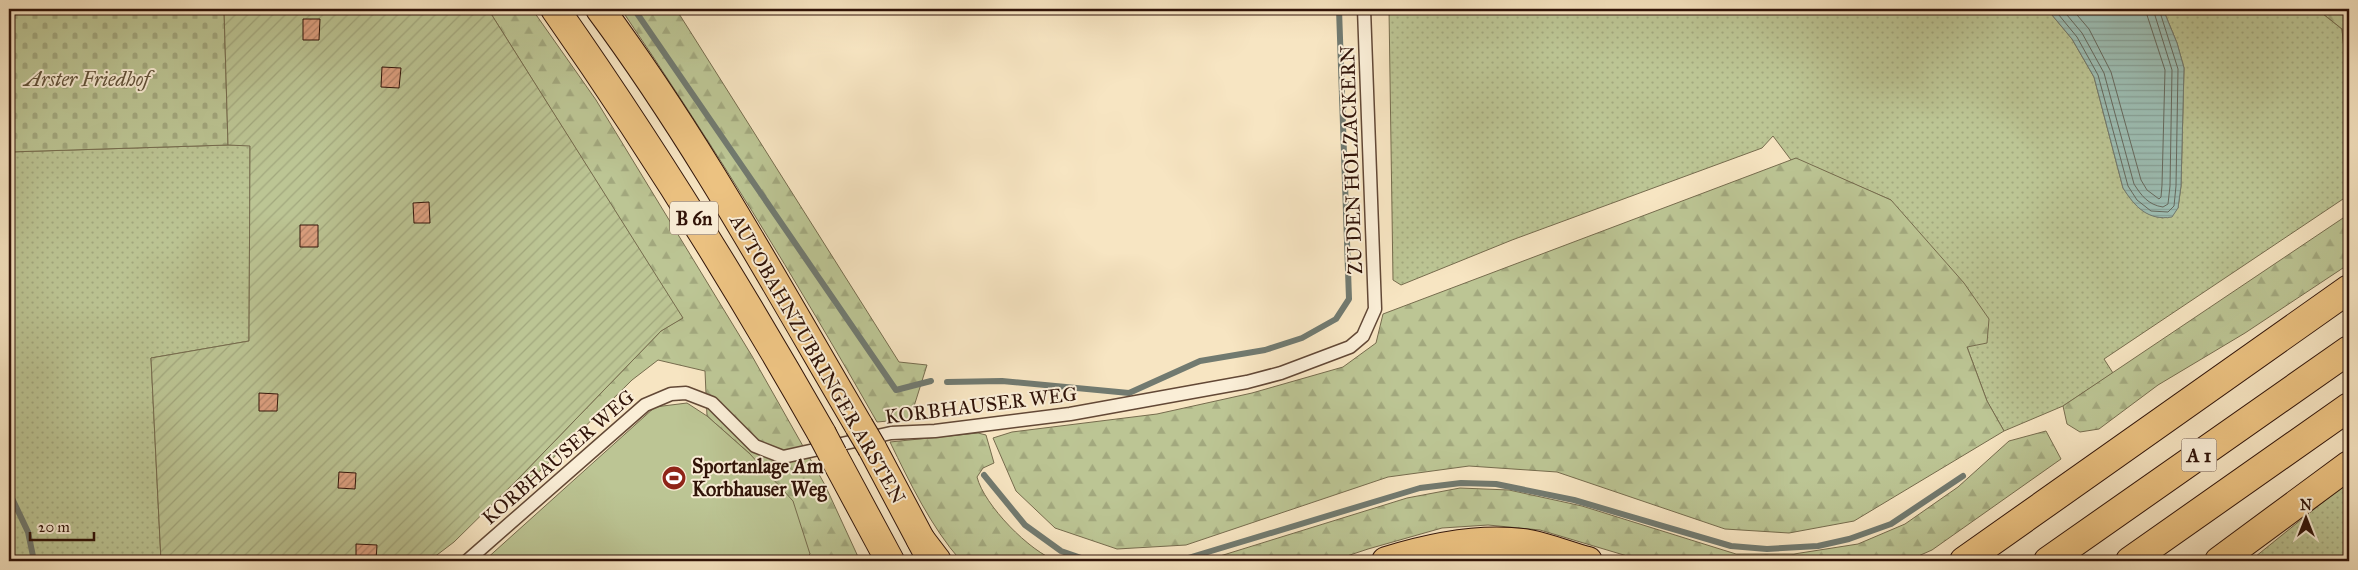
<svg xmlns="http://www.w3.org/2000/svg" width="2358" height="570" font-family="'IM FELL Great Primer',serif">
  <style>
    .grass { fill: url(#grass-dots); stroke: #766c4e }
    .forest { fill: url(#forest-firs); stroke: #766c4e }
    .cemetery { fill: url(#cemetery-stones); stroke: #766c4e }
    .garden { fill: url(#garden-furrows); stroke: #766c4e }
    .pitch { fill: #bcc594; stroke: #766c4e }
    .water { fill: url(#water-rules); stroke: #717a70 }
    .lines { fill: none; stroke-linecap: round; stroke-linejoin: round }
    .shore { stroke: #66695e; stroke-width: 1 }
    .stream { stroke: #717a70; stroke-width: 6 }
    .building { fill: url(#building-hatch); stroke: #301308 }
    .service-casing { stroke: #624836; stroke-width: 15 }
    .trunk-casing { stroke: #301308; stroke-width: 30 }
    .motorway-casing { stroke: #301308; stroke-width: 30 }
    .service { stroke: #faeed7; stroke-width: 12 }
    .trunk { stroke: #ecc281; stroke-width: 28 }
    .motorway { stroke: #ecc281; stroke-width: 28 }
    .trunk-bridge-casing { stroke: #301308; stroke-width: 30; stroke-linecap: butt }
    .trunk-bridge { stroke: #ecc281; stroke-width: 28 }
    .labels { text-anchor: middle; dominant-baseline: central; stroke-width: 4; stroke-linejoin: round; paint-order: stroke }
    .shield { fill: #faeed7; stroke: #6d5546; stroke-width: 1 }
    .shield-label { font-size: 19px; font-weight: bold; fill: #301308 }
    .park-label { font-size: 20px; font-style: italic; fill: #615139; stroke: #faeed7 }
    .street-label { font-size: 20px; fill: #301308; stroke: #faeed7 }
    .poi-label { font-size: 20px; font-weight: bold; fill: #301308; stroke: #faeed7; text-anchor: start }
  </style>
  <defs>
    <pattern id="grass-dots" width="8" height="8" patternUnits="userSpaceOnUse" patternTransform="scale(1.25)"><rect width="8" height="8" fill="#bcc594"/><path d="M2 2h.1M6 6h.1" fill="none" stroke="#a2a87e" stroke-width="1.8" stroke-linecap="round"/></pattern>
    <pattern id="forest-firs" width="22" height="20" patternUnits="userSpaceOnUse" patternTransform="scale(1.25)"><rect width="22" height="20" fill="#bcc594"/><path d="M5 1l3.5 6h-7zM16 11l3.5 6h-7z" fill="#a2a87e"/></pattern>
    <pattern id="cemetery-stones" width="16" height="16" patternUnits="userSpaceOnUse" patternTransform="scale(1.25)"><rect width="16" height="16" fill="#bcc594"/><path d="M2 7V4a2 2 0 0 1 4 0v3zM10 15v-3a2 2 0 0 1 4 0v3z" fill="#a2a87e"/></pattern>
    <pattern id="garden-furrows" width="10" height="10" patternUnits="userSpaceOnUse" patternTransform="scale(1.25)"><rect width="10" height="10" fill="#bcc594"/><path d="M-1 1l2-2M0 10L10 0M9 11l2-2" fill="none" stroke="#a2a87e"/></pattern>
    <pattern id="water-rules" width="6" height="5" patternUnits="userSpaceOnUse" patternTransform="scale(1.25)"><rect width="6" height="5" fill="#9dbfb5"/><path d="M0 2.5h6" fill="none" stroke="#88a39a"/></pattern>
    <pattern id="building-hatch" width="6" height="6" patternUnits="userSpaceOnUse" patternTransform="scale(1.25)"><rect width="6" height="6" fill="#dea181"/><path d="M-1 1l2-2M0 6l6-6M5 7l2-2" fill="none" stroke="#b48268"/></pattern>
  </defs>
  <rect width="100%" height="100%" fill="#f7e5c2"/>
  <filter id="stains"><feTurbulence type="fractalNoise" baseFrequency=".004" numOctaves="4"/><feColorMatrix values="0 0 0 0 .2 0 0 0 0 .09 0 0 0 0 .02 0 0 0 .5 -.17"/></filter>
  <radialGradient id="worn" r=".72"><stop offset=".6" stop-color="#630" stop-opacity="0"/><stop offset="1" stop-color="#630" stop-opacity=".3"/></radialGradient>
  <path class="grass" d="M1389,9H2047L2072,39L2094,77L2123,188C2134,204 2143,215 2163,218L2178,208L2181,186L2184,68L2177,43L2163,9H2317L2342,29L2349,98V195L2104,359L2113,373L2063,406L2004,431L1987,401L1967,347L1891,200L1796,159L1791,160L1773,136L1762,148L1512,240L1401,285L1393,280Z
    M228,145H250L249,341L151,358L161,561H17L9,540V152Z
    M2349,481V561H2250Z
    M1494,551L1559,561H1419Z"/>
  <path class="forest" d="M488,9H532L596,100L752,356L825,485L860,561H803L810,554L750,454L707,416L705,371L658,360L632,380L528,483L517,480L661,331L682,318Z
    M621,9H676L899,362L927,365L910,419L877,422C797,281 712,143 621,9Z
    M2317,9H2349V98L2342,29Z
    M1796,158L1891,200L1964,283L1989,319L1987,343L1967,347L1987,401L2004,431L1854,521L1789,533L1725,529L1557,472L1469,466L1388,477L1186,545L1117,549L1055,528L1016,491L993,438L1012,432L1157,414L1252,393L1343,367L1376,343L1383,314Z
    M2349,214V264L2245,333L2158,385L2099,429L2080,432L2067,424L2063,406Z
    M2046,431L2061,459L1932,550L1907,561H1644L1540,530L1488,525L1442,528L1368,549L1332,561H1204L1407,498L1460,488L1509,490L1582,506L1736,554H1794L1858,544L1905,524L1958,487L2009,441Z
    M978,433L986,435L994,463L983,468L977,477C984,505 1030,552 1057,561H961C931,527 910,483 890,442Z"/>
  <path class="cemetery" d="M9,9H224L228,145L9,152Z"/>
  <path class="garden" d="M224,9H488L683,318L661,331L517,480L454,542L429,561H161L151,358L249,341L250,146L228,145Z"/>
  <path class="pitch" d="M687,403L707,416L750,454L793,501L810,554L803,561H484L655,407Z"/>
  <path class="water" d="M2047,9H2163L2177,43L2184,68L2181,186L2178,208L2172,217C2148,221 2135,207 2123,188L2094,77L2072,39Z"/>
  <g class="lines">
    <path class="shore" d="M2054,9L2077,37L2098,75L2128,186L2137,200L2151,211L2168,212L2174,206L2176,186L2178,69L2159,9
      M2062,9L2082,33L2104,73L2134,184C2141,195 2148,205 2163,207L2168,204L2170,186L2172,70L2153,9
      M2072,9L2089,29L2111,72L2141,180L2147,190L2159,199L2161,197L2162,185L2165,70L2145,9"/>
    <path class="stream" d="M634,9L896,390L931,381
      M947,382L1002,381L1129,393L1200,361L1265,350L1302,338L1336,319L1349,299L1339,9
      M984,475L1025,525L1061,551L1090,561
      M9,492L28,532L34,561
      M1168,561L1188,558L1420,488L1461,483L1496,484L1574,500L1731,546L1767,549L1818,546L1849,539L1891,524L1963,476"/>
  </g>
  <path class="building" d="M303,19H320L319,40H303Z
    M382,67L401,68L399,88L381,87Z
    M429,202L430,223H414L413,203Z
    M300,225H318V247H300Z
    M259,393L278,394L277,411H259Z
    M339,472L356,473L355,489L338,488Z
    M356,544L377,545L376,561H356Z"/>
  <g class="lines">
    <defs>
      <path id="service" d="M467,561L645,405L671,394L686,393L712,403L755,446L783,457L891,433L935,431L1070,414L1247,382L1281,373L1350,347L1363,336L1375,309L1364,9"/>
      <path id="trunk" d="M555,9C651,146 739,288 822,434
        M600,9C697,140 776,285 859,426
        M872,448L932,561
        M833,455L890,561"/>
      <path id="motorway" d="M921,540L937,561
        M1386,561C1431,547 1482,536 1529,544C1549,548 1569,556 1588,561
        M1964,561L2349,289
        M2048,561L2349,350
        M2130,561L2349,407
        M2219,561L2349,465"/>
    </defs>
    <use href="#service" class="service-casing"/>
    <use href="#trunk" class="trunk-casing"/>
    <use href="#motorway" class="motorway-casing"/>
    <use href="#service" class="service"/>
    <use href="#trunk" class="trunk"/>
    <use href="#motorway" class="motorway"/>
    <defs>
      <path id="trunk-bridge" d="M859,426L872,448
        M822,434L833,455"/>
    </defs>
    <use href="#trunk-bridge" class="trunk-bridge-casing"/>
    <use href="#trunk-bridge" class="trunk-bridge"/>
  </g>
  <defs>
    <symbol id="stadium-disc" viewBox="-11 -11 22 22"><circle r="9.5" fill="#8f2418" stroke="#faeed7"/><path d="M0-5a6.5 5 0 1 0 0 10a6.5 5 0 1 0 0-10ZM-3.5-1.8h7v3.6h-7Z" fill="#fff"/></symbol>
  </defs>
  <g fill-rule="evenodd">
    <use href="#stadium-disc" x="660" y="464" width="28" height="28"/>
  </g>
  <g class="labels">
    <g class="shield">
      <rect x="670" y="201.5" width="48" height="33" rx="4"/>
      <rect x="2181.5" y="438.5" width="35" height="33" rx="4"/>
    </g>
    <g class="shield-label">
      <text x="694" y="218">B 6n</text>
      <text x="2199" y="455">A 1</text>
    </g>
    <g class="park-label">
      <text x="87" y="79">Arster Friedhof</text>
    </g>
    <g class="street-label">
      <text transform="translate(1351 160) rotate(-92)">ZU DEN HOLZACKERN</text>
      <text transform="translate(818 359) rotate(60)">AUTOBAHNZUBRINGER ARSTEN</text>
      <text transform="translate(981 405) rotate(-7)">KORBHAUSER WEG</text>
      <text transform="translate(558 457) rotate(-41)">KORBHAUSER WEG</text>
    </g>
    <g class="poi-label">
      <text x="692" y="466">Sportanlage Am<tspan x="692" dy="23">Korbhauser Weg</tspan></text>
    </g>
  </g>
  <rect width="2358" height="570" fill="none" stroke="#f7e5c2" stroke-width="30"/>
  <rect x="10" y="10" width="2338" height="550" fill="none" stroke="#301308" stroke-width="2.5"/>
  <rect x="15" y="15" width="2328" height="540" fill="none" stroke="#301308"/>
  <g transform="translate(2306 518)" stroke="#faeed7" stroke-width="4" paint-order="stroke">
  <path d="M0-4L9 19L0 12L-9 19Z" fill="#301308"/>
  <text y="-8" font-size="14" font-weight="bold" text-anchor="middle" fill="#301308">N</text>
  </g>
  <path d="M30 532v8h64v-8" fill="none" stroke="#301308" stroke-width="2.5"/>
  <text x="38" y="532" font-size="15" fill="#301308" stroke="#faeed7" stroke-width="4" paint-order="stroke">20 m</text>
  <rect width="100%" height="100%" filter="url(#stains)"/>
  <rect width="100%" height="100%" fill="url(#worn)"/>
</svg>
